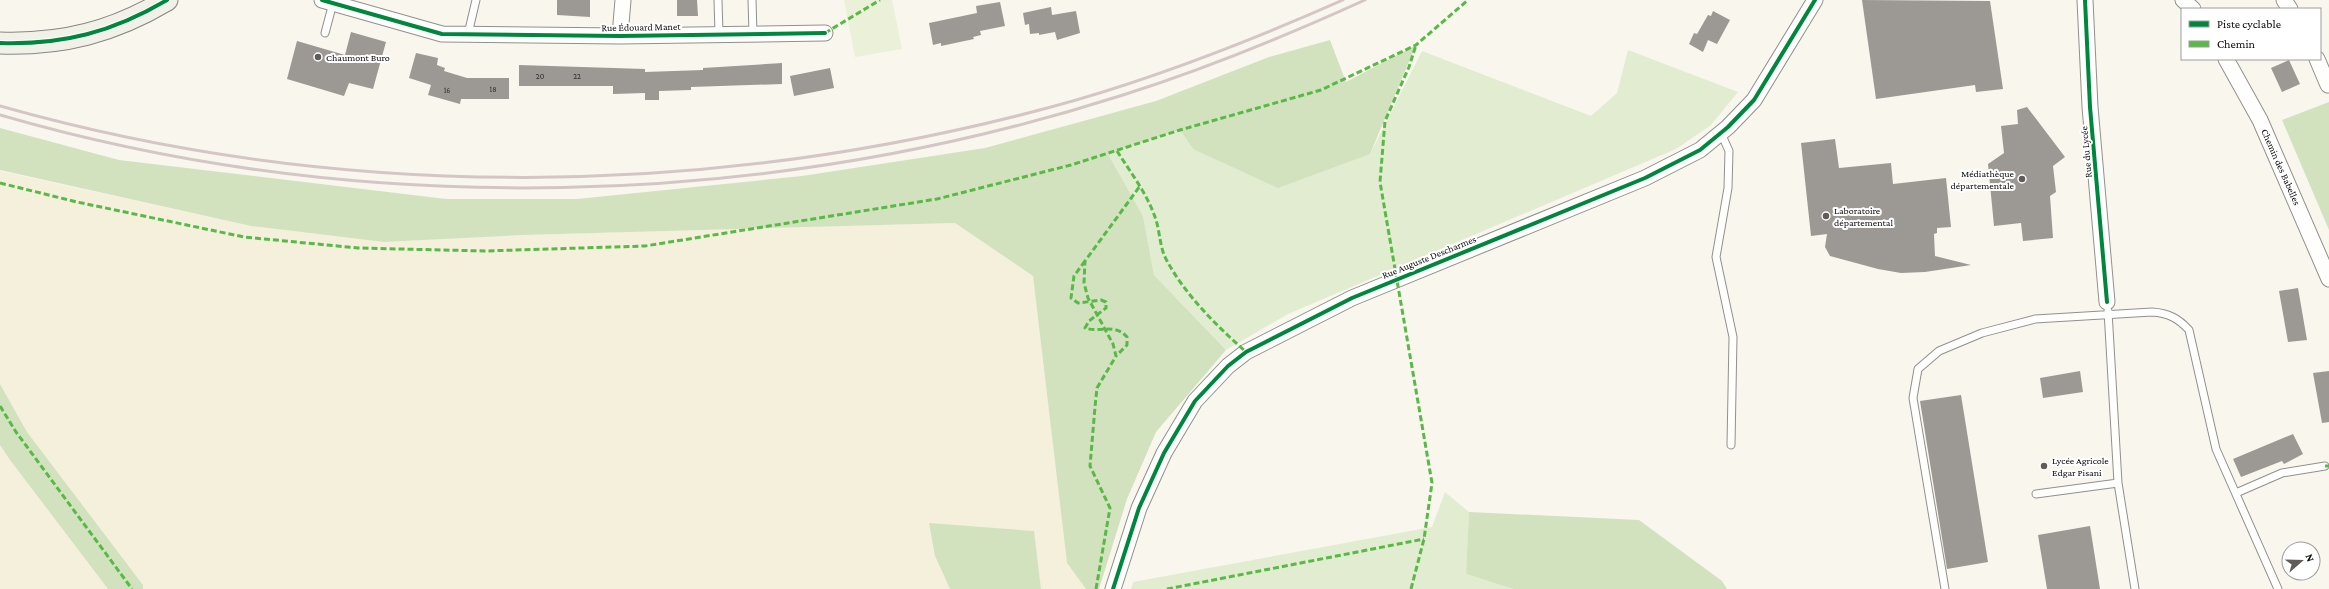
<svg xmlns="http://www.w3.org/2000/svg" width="2329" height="589" font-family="'Crimson Pro',serif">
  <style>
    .farmland { fill: #f4f0dc }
    .green { fill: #e2ecd0 }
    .forest { fill: #d2e2bf }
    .pitch { fill: #ebf0d9 }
    .building { fill: #9c9994 }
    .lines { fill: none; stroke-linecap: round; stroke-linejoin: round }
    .lane-casing { stroke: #92908d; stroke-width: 9 }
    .street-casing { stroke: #92908d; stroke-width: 17 }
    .secondary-casing { stroke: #888783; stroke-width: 23 }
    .lane { stroke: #fefefc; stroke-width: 7 }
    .street { stroke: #fefefc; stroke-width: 15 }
    .secondary { stroke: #f2f1e8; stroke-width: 21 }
    .rail { stroke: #d4c6c5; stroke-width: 3 }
    .quiet { stroke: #58b947; stroke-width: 3; stroke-dasharray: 6 3; stroke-linecap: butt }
    .cycleway-casing { stroke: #fff; stroke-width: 6 }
    .cycleway { stroke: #00873e; stroke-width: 4 }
    .poi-dot { fill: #5e5d5a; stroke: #fff; stroke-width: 1.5 }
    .labels { text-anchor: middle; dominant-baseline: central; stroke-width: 4; stroke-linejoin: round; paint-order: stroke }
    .number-label { font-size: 8px; fill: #2e2e2c }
    .street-label { font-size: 10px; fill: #0a0a0a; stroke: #fff }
    .poi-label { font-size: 10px; fill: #0a0a0a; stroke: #fff; text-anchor: start }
  </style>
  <rect width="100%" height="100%" fill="#f9f6ee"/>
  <path class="farmland" d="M0,171L251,226L384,242L524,235L955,223L1033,276L1067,563L1086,589H1041L1033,531L935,556L950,589H143V585L27,432L0,384Z
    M0,445L10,460L108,589H0Z"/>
  <path class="green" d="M1628,50L1738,92L1711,125L1676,149L1288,314L1226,350L1154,275L1143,216L1108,154L1180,130L1193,149L1370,154L1422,51L1591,116L1617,93Z
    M1445,492L1469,512L1466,574L1513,589H1131L1133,582L1432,527Z"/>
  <path class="forest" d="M1330,40L1346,82L1416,45L1370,154L1278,188L1193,149L1180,130L1108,154L1143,216L1154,275L1226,350L1156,432L1127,499L1099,589H1086L1067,563L1033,276L955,223L524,235L384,242L251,226L0,170V128L119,160L446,199H577L802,176L985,148L1156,101L1269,57Z
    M2329,102V230L2282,120Z
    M0,384L27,432L143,585V589H108L10,460L0,445Z
    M1469,512L1639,520L1722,581L1727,589H1513L1466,574Z
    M929,523L1034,531L1041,589H950L935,556Z"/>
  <path class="pitch" d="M844,0H892L902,49L855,57Z"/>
  <path class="building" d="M557,0H590V17L557,15Z
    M677,0H697L698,16H677Z
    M1862,0L1990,1L2003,89L1976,92L1975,85L1876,99Z
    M1000,2L1005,26L980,31L981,35L973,37L974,39L941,46V43L933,45L929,23L977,13L976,6Z
    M1051,7L1052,15L1076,11L1080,33L1057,40L1055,32L1039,35V33L1030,34L1029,24L1025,25L1023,13Z
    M1713,11L1730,20L1717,44L1708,40L1703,52L1689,44L1694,33L1697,34L1708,15L1711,16Z
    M351,32L386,42L373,89L349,83L344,96L287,79L297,41L345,55Z
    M416,53L438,58L437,65L445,68L444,71L467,78H509V99H461L460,104L428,95L431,85L409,78Z
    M2289,60L2300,84L2282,92L2271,68Z
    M782,63V84L691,87V90L659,91V100H645V93L613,94V86H519V65L645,69V72L703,70V68Z
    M830,68L834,88L794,96L790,76Z
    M2027,107L2065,157L2053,166L2056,192L2050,196L2053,238L2023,241L2021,223L1994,226L1988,164L2004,153L2001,126L2018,124L2017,110Z
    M1835,139L1839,168L1891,163L1893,184L1946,178L1951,227L1937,228V233L1934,234L1935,256L1971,265L1925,272L1901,273L1878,269L1830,256L1825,247L1827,234L1811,236L1801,143Z
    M2298,288L2307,340L2288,342L2279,291Z
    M2080,371L2083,392L2043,398L2040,378Z
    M2329,371V422L2322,423L2313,373Z
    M1961,395L1988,562L1947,569L1920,401Z
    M2293,434L2303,454L2284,464L2282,461L2241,477L2233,459Z
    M2090,526L2100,589H2047L2038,535Z"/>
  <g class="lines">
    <defs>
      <path id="lane" d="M718,0L719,34
        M752,0L753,33
        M325,33L333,3
        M468,34L476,0
        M1721,133L1729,151L1728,188L1716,257L1733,337L1731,445
        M2108,311L2118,483L2135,589
        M2236,493L2282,473L2325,466
        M2036,494L2118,483
        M1945,589L1913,398L1918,369L1939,351L1982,333L2035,319L2152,312C2168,313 2178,318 2189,330L2216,449L2278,589"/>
      <path id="street" d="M322,0L442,34L620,36L825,33
        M2085,0L2090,107L2107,302
        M2183,0L2193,9
        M2284,0L2290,9
        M620,36L623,0
        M2226,59L2260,120L2329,279
        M2317,59L2328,85
        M1113,589L1139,508L1164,453L1195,401L1228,366L1246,352L1352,298L1645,178L1700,150L1728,127L1754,100L1815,0"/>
      <path id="secondary" d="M0,43C63,45 113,32 167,0"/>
    </defs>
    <use href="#lane" class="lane-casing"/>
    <use href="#street" class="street-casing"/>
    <use href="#secondary" class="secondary-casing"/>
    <use href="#lane" class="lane"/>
    <use href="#street" class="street"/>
    <use href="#secondary" class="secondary"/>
    <path class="rail" d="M0,106C342,203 709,199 1051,107C1151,80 1248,42 1343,0
      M0,115C362,220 764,210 1123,95C1205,69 1286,36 1365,0"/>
    <path class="quiet" d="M825,33L880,0
      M1117,151C1131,173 1148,195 1156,220C1160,233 1160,248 1166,259C1185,295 1216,325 1246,352
      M0,183L77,202L244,237L358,248L485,251L645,246L937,199L1071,165L1180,130L1321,90L1416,45L1468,0
      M1085,261L1074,276L1071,298L1078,303L1101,300L1106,302V308L1089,321L1085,328C1101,333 1115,323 1127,337V345L1116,356
      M0,406L16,432L132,589
      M2325,466H2329
      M1096,589L1110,508L1090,466L1095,407L1097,388L1116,356L1113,344L1088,298L1084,283L1085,261L1140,186
      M1167,589L1424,539
      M1411,589L1424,539L1432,483L1380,182L1385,121L1409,67L1416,45"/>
    <defs>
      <path id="cycleway" d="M322,0L442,34L620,36L825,33
        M2085,0L2090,107L2107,302
        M0,43C63,45 113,32 167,0
        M1113,589L1139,508L1164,453L1195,401L1228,366L1246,352L1352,298L1645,178L1700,150L1728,127L1754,100L1815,0"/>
    </defs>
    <use href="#cycleway" class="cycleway-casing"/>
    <use href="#cycleway" class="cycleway"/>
  </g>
  <g class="poi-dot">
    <circle cx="318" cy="57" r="4"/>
    <circle cx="2022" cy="179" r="4"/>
    <circle cx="1826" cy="216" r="4"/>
    <circle cx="2044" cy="466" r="4"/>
  </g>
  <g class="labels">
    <g class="number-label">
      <text x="540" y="76">20</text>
      <text x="577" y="76">22</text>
      <text x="493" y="89">18</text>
      <text x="447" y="90">16</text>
    </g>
    <g class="street-label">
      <text transform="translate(641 27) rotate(-1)">Rue Édouard Manet</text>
      <text transform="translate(2086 152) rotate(-95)">Rue du Lycée</text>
      <text transform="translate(2281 167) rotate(66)">Chemin des Babelles</text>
      <text transform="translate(1429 257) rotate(-22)">Rue Auguste Descharmes</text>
    </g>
    <g class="poi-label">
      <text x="326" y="57">Chaumont Buro</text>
      <text x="2014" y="173" text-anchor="end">Médiathèque<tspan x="2014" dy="12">départementale</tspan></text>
      <text x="1834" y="210">Laboratoire<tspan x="1834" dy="12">départemental</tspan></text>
      <text x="2052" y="460">Lycée Agricole<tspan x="2052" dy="12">Edgar Pisani</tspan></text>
    </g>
  </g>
  <rect x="2181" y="8" width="140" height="52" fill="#ffffff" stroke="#9d9d9d"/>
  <rect x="2189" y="21" width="20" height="6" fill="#00873e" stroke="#9d9d9d"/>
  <text x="2217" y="28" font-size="12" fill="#0a0a0a">Piste cyclable</text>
  <rect x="2189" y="41" width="20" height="6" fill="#58b947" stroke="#9d9d9d"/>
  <text x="2217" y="48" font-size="12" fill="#0a0a0a">Chemin</text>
  <g transform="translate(2301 561) rotate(70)"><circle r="19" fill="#ffffff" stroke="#9d9d9d"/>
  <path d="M0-3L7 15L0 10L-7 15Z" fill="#5e5d5a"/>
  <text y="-6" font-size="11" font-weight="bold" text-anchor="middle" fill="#0a0a0a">N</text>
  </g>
</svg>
